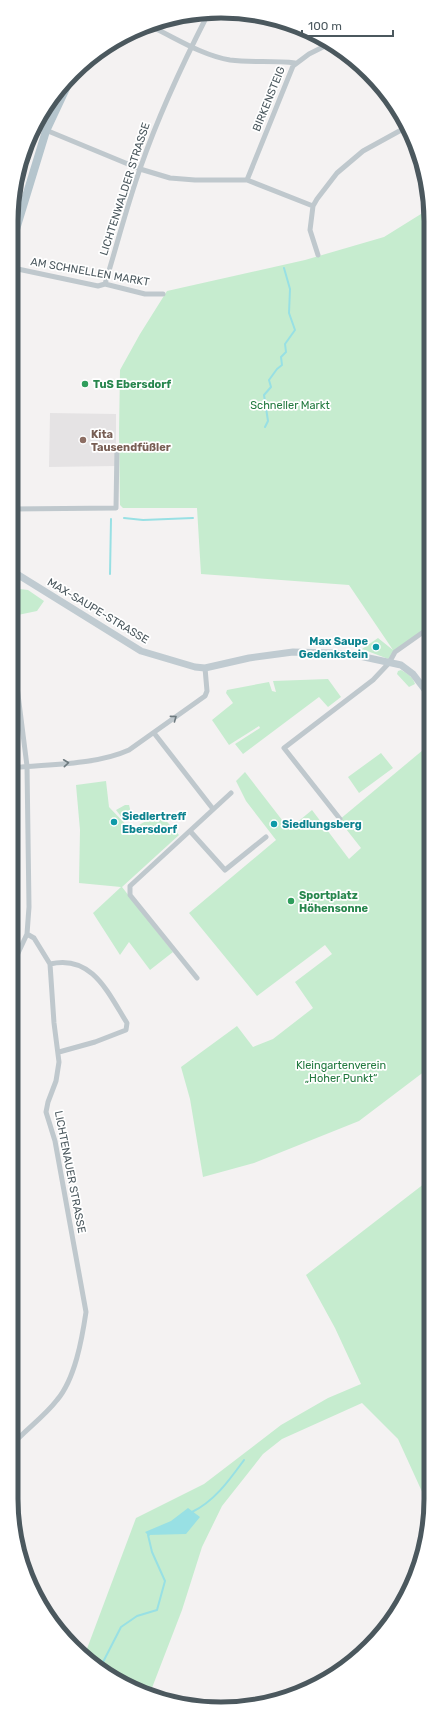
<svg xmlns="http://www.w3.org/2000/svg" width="442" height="1720" font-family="Rubik,sans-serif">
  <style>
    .education { fill: #e5e3e4 }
    .green { fill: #c6eccf }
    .water { fill: #98e0e4 }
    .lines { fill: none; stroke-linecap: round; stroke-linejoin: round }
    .stream { stroke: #98e0e4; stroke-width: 2 }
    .street { stroke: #bfc8cd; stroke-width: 5 }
    .secondary { stroke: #c0cbd1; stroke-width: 7 }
    .primary { stroke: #b5c5cd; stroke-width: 8 }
    .oneway { stroke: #6e7a7f }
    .leisure-dot { fill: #2e9e5b; stroke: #fff; stroke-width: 1.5 }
    .education-dot { fill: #8d6e63; stroke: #fff; stroke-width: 1.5 }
    .culture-dot { fill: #0f9aa8; stroke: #fff; stroke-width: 1.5 }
    .labels { text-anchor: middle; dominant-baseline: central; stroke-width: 3.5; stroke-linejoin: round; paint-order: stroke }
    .street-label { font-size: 11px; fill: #4b585e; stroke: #fff }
    .leisure-label { font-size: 11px; font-weight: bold; fill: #27864d; stroke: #fff; text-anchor: start }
    .park-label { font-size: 11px; fill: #22793f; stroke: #fff }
    .education-label { font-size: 11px; font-weight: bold; fill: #785e54; stroke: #fff; text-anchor: start }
    .culture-label { font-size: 11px; font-weight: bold; fill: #0d838f; stroke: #fff; text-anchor: start }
    .rim { fill: none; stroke: #4b585e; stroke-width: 5 }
  </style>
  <rect width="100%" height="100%" fill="#f4f2f2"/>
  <path class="education" d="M50,413L116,414V466L49,467Z"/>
  <path class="green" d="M429,209V634H423L396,653L391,660L362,649L378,638L393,650L349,585L201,574L197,508H123L120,505L119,433L120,370L140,334L167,291L305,260L384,237Z
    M12,588L28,590L44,601L37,611L13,616Z
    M401,670C407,673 413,677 415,684L409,687L397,674L398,671Z
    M328,679L341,697L328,707L319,697L243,754L235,744L260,728L259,726L229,745L212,720L233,703L226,693L227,690L269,682L272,691L276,692L273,681Z
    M429,745V1076L425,1071L359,1121L254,1163L203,1177L190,1099L181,1067L237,1026L253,1047L273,1039L313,1008L295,982L332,954L325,945L257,996L189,913L276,840L246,801L236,781L245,772L289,829L312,810L349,859L361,848L339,820Z
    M381,753L393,768L359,793L348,777Z
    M106,781L109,807L131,830L159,813L179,835L122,887L173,952L150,970L129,942L120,955L93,913L121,887L79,883L80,830L76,785Z
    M125,805H129L132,817L127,819H123L116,810Z
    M429,1180V1507L398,1439L362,1403L282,1439L263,1454L222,1506L202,1547L182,1610L150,1693L128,1687L85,1654L136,1518L204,1484L281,1425L328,1398L361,1384L335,1328L306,1275Z"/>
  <path class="water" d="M188,1508L200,1517L186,1534L148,1535L145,1532L171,1521Z"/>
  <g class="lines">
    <path class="stream" d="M265,427L268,421L264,395L271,387L269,380L277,369L282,365L281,357L286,352L285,344L295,330L289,313L290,289L284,268
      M426,482L429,453
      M124,518L143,520L193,518
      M110,574L111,519
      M192,1512C215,1501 230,1479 244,1460
      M101,1666L121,1627L137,1616L157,1610L165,1581L152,1552L148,1535H149"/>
    <path class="street" d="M150,26C176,38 201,55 230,60C252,63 273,60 295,63
      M36,126L140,169L170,178L195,180H247L313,206
      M247,180L293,66L309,54L329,44
      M318,255L310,230L313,206L317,199L337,173L363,151L403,129
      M13,268L98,286L105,284L145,294H163
      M105,284C117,245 127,205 141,166C159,114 182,65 207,16
      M12,509L116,508L117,448
      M154,733L213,809
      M12,768C49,764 96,765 129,750L205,696L207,691L205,668
      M340,819L284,748L373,680L389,663L395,652L429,628
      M190,831L225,870L266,837
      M50,964C92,954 108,993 127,1023L126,1030L95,1042L59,1052
      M12,966L27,934L29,907L27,766L12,647
      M197,978L134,900L130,895V886L231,793
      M11,1446C25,1430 44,1417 57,1400C75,1379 82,1339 86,1312L55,1141L46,1112L48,1102L56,1081L59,1062L54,1023L50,964L34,938L27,934"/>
    <path class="secondary" d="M12,571L141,651L195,667L205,668L249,658L293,652L334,653L355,655L401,665L413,674L429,695"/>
    <path class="primary" d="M13,239L46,131L69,82"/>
  </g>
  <defs><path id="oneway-chevron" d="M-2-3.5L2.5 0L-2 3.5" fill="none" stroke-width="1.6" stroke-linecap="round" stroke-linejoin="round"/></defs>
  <g class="oneway">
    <use href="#oneway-chevron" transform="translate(174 718) rotate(-36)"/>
    <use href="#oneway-chevron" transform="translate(66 763) rotate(-6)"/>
  </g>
  <g class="leisure-dot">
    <circle cx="85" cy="384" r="4"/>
    <circle cx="291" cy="901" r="4"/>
  </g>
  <circle class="education-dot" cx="83" cy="440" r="4"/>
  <g class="culture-dot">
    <circle cx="376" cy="647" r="4"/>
    <circle cx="114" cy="822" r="4"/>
    <circle cx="274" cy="824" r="4"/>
  </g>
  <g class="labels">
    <g class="street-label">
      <text transform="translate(269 99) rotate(-68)">BIRKENSTEIG</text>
      <text transform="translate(125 189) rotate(-72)">LICHTENWALDER STRASSE</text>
      <text transform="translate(90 272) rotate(10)">AM SCHNELLEN MARKT</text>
      <text transform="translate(98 611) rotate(31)">MAX-SAUPE-STRASSE</text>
      <text transform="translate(70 1172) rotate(79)">LICHTENAUER STRASSE</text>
    </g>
    <g class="leisure-label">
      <text x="93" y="384">TuS Ebersdorf</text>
      <text x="299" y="895">Sportplatz<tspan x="299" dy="13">Höhensonne</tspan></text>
    </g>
    <g class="park-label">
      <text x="290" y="405">Schneller Markt</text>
      <text x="341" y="1065">Kleingartenverein<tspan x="341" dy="13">„Hoher Punkt“</tspan></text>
    </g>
    <g class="education-label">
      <text x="91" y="434">Kita<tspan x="91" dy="13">Tausendfüßler</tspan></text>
    </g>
    <g class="culture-label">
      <text x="368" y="641" text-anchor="end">Max Saupe<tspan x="368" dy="13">Gedenkstein</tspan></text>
      <text x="122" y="816">Siedlertreff<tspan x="122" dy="13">Ebersdorf</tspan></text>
      <text x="282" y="824">Siedlungsberg</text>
    </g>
  </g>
  <path d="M0 0H442V1720H0ZM221 18H221A203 203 0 0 1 424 221V1499A203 203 0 0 1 221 1702H221A203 203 0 0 1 18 1499V221A203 203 0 0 1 221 18Z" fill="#fff" fill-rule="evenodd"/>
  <path class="rim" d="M221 18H221A203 203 0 0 1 424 221V1499A203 203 0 0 1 221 1702H221A203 203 0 0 1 18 1499V221A203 203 0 0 1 221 18Z"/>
  <path d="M302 30v6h91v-6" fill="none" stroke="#4b585e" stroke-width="2"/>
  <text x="308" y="30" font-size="12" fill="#4b585e" stroke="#ffffff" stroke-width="3" paint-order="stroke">100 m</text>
</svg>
